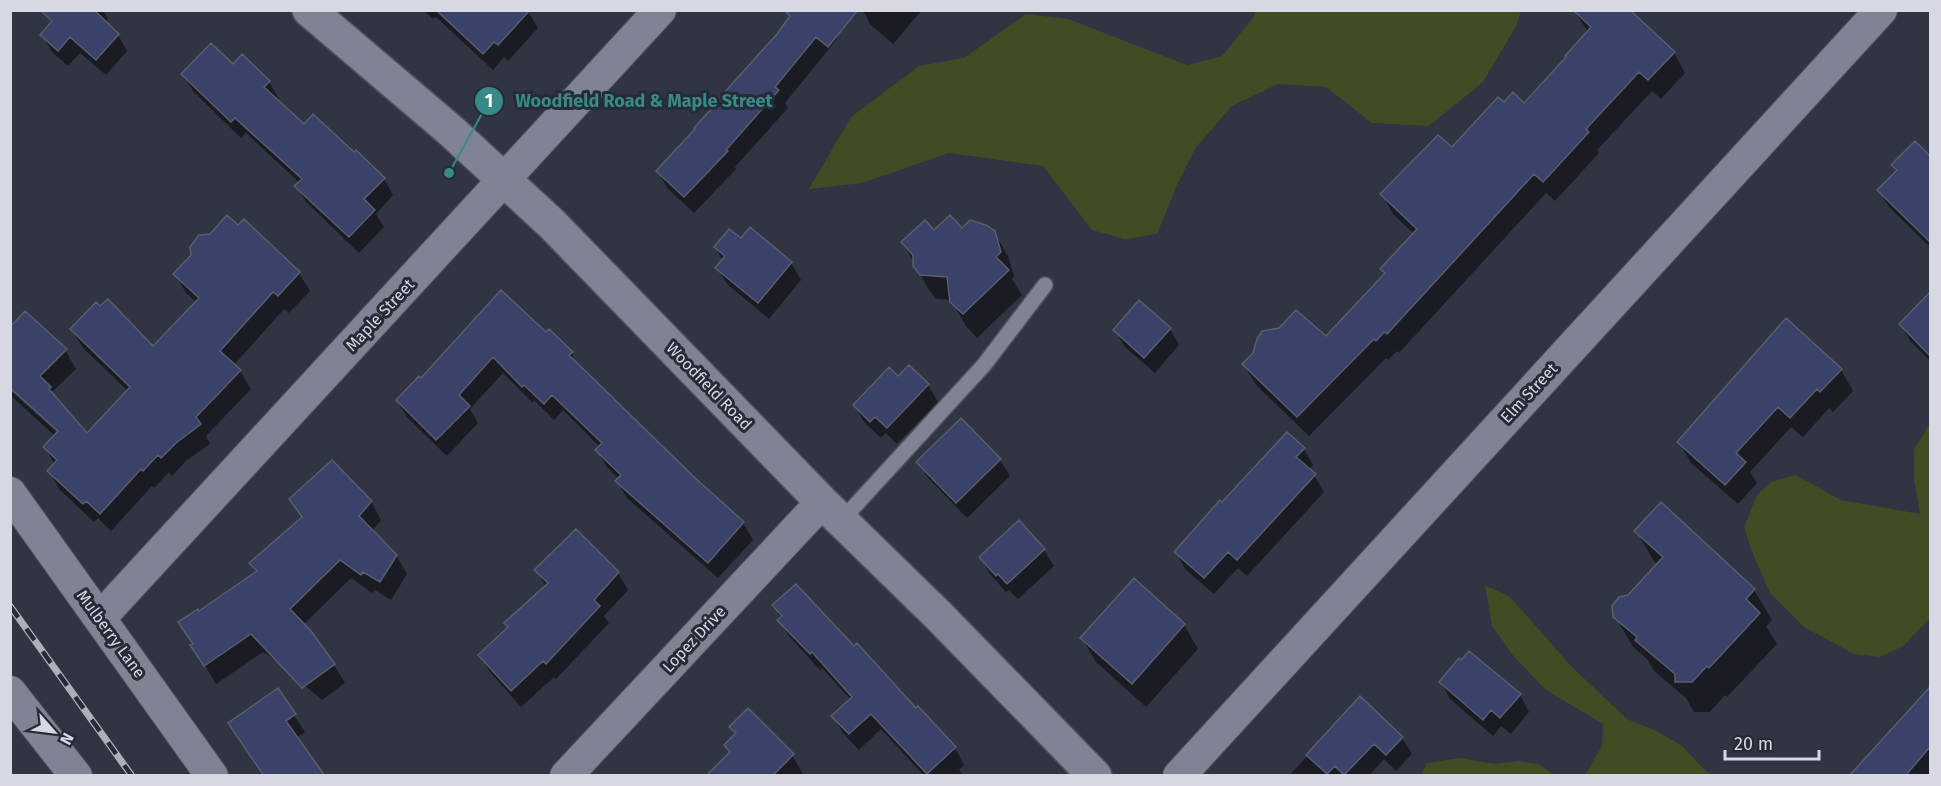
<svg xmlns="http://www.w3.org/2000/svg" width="1941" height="786" font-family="'Fira Sans',sans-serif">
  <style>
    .green { fill: #404d24 }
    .shadow { fill: #0007 }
    .building { fill: #3a426a; stroke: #5a5d6c; stroke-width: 1.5 }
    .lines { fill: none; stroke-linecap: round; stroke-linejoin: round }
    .service-casing { stroke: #4e515c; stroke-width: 18 }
    .minor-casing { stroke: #4e515c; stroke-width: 34 }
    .secondary-casing { stroke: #4e515c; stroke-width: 36 }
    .service { stroke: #808393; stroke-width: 15 }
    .minor { stroke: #808393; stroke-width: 32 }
    .secondary { stroke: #808393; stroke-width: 33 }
    .rail-casing { stroke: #adafb9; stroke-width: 7 }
    .rail { stroke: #272a37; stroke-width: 4.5; stroke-dasharray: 14; stroke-linecap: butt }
    .labels { text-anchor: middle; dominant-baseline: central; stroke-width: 6; stroke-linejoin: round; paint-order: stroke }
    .street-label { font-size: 16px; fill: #d7d9e2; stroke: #272a37 }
    .leader { fill: none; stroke: #378a85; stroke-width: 2 }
    .callout-dot { fill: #378a85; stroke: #272a37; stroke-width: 2 }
    .mark-label { font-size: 18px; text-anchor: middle; font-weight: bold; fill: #fff }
    .callout-label { font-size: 18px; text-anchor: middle; font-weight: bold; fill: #378a85; stroke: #272a37; stroke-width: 6; stroke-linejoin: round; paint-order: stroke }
  </style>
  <rect width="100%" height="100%" fill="#313442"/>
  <path class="green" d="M1256,10L1521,11L1516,26L1483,82L1429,126L1372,123L1326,87L1278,84L1232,106L1196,147L1177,185L1157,234L1125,239L1092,230L1043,166L949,153L862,183L809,189L851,117L919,66L964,58L1026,14L1068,19L1187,65L1222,56L1253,18Z
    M1930,423V618L1903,646L1880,657L1854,654L1804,627L1770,593L1752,552L1744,527L1757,495L1771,482L1796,475L1841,500L1920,514L1914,479V450Z
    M1485,585L1510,597L1572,667L1627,719L1654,730L1681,745L1707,772L1714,775H1585L1602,746L1603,724L1546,690L1515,658L1492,626Z
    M1460,758L1494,764L1520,761L1539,764L1554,775H1421L1427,763Z"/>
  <path class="shadow" d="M40,10H103L108,19L104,23L118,35L127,51L106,75L80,53L68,66L52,52L42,35L53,23Z
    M423,10H527L538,28L508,61L504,57L493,70L436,17L433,19Z
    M863,10H922L893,44L870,24Z
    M1574,10L1674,53L1685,73L1661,99L1652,91L1597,150L1599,153L1555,201L1546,193L1399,353L1397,351L1388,360L1386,358L1309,436L1256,385L1244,365L1326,338L1385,274L1382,269L1414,234L1393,214L1382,194L1452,150L1504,104L1524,105L1588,32Z
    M828,22L837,39L785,103L788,108L735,167L736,169L694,213L667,188L658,171Z
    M233,66L269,82L279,99L277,101L304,126L354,154L384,179L393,195L376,214L384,227L359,253L306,202L296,186L300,183L246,133L241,138L193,91L183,74Z
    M1915,143L1930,158V247L1889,207L1879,191L1897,172L1893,166Z
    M750,229L791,263L801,280L769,319L727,284L717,268L723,261L715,247L741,240Z
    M962,230L994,232L1008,256L1014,276L1012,279L1022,295L977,338L966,326L951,300L936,299L929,290L903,243L934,232Z
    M299,273L310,291L289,313L284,309L234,365L240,371L251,389L206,436L210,444L186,461L172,476L169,472L154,488L152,486L111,531L98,518L94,522L60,490L49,471L55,465L45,447L55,436L10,395V390L62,437L64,435L10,386L65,350L76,369L52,392L59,403L87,435L128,391L82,347L72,329L153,348L196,302L186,293L175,274Z
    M1930,294V361L1910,341L1900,324Z
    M1170,329L1179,345L1155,373L1125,347L1115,331Z
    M546,334L571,353L580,368L691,478L743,523L753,540L718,578L627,498L617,481L619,479L607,467L597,450L600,447L563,410L554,420L534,400L533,403L503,373L470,409L478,423L447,456L407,417L397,401L421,380Z
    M1841,370L1853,391L1833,412L1829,408L1803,437L1791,427L1750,472L1757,483L1738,504L1691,463L1679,442Z
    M898,378L928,385L938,402L897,444L886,433L881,438L864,422L854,405Z
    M1304,449L1313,465L1309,470L1314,475L1324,492L1247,576L1238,568L1214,594L1185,569L1176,552L1223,504Z
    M1000,460L1010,476L967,518L928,478L918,462Z
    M290,500L371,501L381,520L372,531L396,555L407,574L391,600L375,590L372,593L351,578L303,625L334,665L345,683L322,700L266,653L265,654L263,652L216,684L180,623L199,613L256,573L251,564L302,519Z
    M576,531L618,573L628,590L604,616L609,623L556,679L554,677L521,707L490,672L480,655L509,629L546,587L536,570Z
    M1636,531L1754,590L1772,620L1766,626L1777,644L1727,697L1725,695L1710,712H1694L1686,698L1654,671L1647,659L1633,647L1615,616L1629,596L1658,565L1654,561Z
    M1044,550L1054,566L1018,599L1009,590L1006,592L990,574L981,557Z
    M774,606L916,710L918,708L955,748L964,765L959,770L964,776H924L881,729L859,750L843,733L833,716L851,700L822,668L820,670L789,636L779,620L781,618Z
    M1184,625L1198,649L1146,707L1096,662L1082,638Z
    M1441,682L1520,695L1529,712L1511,734L1501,726L1493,736L1450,699Z
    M1930,689V774L1929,776H1849L1863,760L1865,761Z
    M278,691L305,732L296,738L264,776L230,724Z
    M1360,698L1402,738L1412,754L1396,771L1384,759L1369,776H1289Z
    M731,727L792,755L804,776H717L730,754L725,745L736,735Z"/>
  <path class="building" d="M40,10H94L119,34L96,60L70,37L58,51L40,35L52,21Z
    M436,10H530L498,45L494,42L483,54Z
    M784,10H858L828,47L816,37L775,87L779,90L726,150L728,151L684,197L656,171L695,129L694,128L716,104L715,103L777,34L790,16Z
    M1573,10H1630L1675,52L1648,80L1639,72L1586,129L1589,132L1543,182L1534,174L1387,334L1384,332L1376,341L1374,339L1297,417L1242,364L1253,353L1257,339L1262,331L1279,328L1296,310L1326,336L1385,273L1380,269L1417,229L1380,194L1438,135L1452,147L1498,97L1504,102L1513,92L1524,103L1566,57L1565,56L1591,27Z
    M211,43L233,64L242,54L270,81L264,87L304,124L313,114L354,152L356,150L385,178L364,199L375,210L349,237L294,186L302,179L235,118L231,122L181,74Z
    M1915,141L1930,156V242L1877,190L1897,170L1891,165Z
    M227,215L238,225L244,219L300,272L278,296L273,292L220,351L241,370L196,417L201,424L176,443L161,458L158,455L143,471L141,469L100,514L86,501L83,504L47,471L57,460L43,447L58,431L10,388V327L25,311L67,349L40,376L51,387L49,389L87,433L130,387L70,329L96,302L100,306L108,299L153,346L199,298L173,274L191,255L190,247L199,235L210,234Z
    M950,215L962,228L970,220L986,225L995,231L1001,252L996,257L1009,270L963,314L950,302L947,277L920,275L913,266V255L901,242L925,220L934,230Z
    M750,227L792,262L758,303L715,268L725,256L714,247L729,229L741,238Z
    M501,290L546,332L549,329L573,352L569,355L693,476L744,522L708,563L615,481L621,475L595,450L602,443L552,395L544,404L524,385L522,387L493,357L459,395L470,406L436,440L396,400L419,376L421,378Z
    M1930,292V356L1899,324Z
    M1139,300L1171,328L1144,358L1113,330Z
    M1786,318L1842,369L1820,392L1817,389L1790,418L1778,407L1736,453L1746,462L1725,485L1677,442Z
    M909,365L929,384L887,428L875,417L870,422L853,405L889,367L898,376Z
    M961,418L1001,459L956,503L916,462Z
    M1287,432L1305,448L1296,457L1316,474L1237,560L1228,552L1204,578L1174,552L1220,500L1222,502Z
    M332,460L372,501L359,516L397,555L380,582L363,572L361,575L340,560L290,609L311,631L335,664L302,688L251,634L204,666L190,645L193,644L178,622L198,609L199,611L257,571L249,563L302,517L289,499Z
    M1661,502L1755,589L1746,599L1760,613L1709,668L1707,666L1692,682H1675V674L1635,640L1637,637L1613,617L1612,606L1619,597L1628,595L1663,557L1634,531Z
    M1019,520L1045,549L1007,584L998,574L996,576L979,557Z
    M576,529L619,572L594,600L600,606L546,664L543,661L511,691L478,655L508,627L504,623L548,583L534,570Z
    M1134,578L1185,624L1132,684L1080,638Z
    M796,584L854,646L857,643L916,708L918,706L956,747L927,774L871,714L849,734L831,716L852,697L812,652L810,654L777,620L782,616L772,605Z
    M1469,651L1521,694L1500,718L1491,710L1483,720L1439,682L1459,658L1461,660Z
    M1930,687V747L1905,776H1849Z
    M278,688L296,714L286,721L325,776H264L228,723Z
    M1360,696L1403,737L1386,755L1374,744L1344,775L1335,766L1327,774L1306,755Z
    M748,708L794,754L772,776H706L730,752L724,745L736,733L729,727Z"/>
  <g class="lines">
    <defs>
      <path id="service" d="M841,521L984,365L1045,285"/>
      <path id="minor" d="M10,493L212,776
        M100,618L660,10
        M10,692L76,776
        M566,776L822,502
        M1179,776L1881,10"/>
      <path id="secondary" d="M309,10L450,130L552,224L822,502L939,616L1095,776"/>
    </defs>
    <use href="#service" class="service-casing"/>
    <use href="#minor" class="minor-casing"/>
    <use href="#secondary" class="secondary-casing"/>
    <use href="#service" class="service"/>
    <use href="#minor" class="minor"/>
    <use href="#secondary" class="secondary"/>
    <defs>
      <path id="rail" d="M10,606L132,776"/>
    </defs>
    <use href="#rail" class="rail-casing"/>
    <use href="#rail" class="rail"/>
  </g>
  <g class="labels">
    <g class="street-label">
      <text transform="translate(380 315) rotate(-47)">Maple Street</text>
      <text transform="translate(709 386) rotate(46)">Woodfield Road</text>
      <text transform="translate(1529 393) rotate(-47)">Elm Street</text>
      <text transform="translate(111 634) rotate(54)">Mulberry Lane</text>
      <text transform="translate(694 639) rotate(-47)">Lopez Drive</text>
    </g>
  </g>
  <path class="leader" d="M449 173L489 101"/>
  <g class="callout-dot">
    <circle cx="449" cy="173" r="6"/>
    <circle cx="489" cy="101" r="15"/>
  </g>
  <g class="mark-label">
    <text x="489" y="107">1</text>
  </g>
  <g class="callout-label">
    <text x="644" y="107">Woodfield Road &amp; Maple Street</text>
  </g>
  <rect width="1941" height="786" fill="none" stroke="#d7d9e2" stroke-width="24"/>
  <g transform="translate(54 732) rotate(118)" stroke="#272a37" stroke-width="4.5" paint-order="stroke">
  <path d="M0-4.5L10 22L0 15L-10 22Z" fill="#d7d9e2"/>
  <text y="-9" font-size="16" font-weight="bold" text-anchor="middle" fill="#d7d9e2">N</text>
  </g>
  <path d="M1725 750v9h94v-9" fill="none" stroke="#d7d9e2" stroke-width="3"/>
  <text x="1734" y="750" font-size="18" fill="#d7d9e2" stroke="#272a37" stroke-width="4.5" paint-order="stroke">20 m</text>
</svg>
